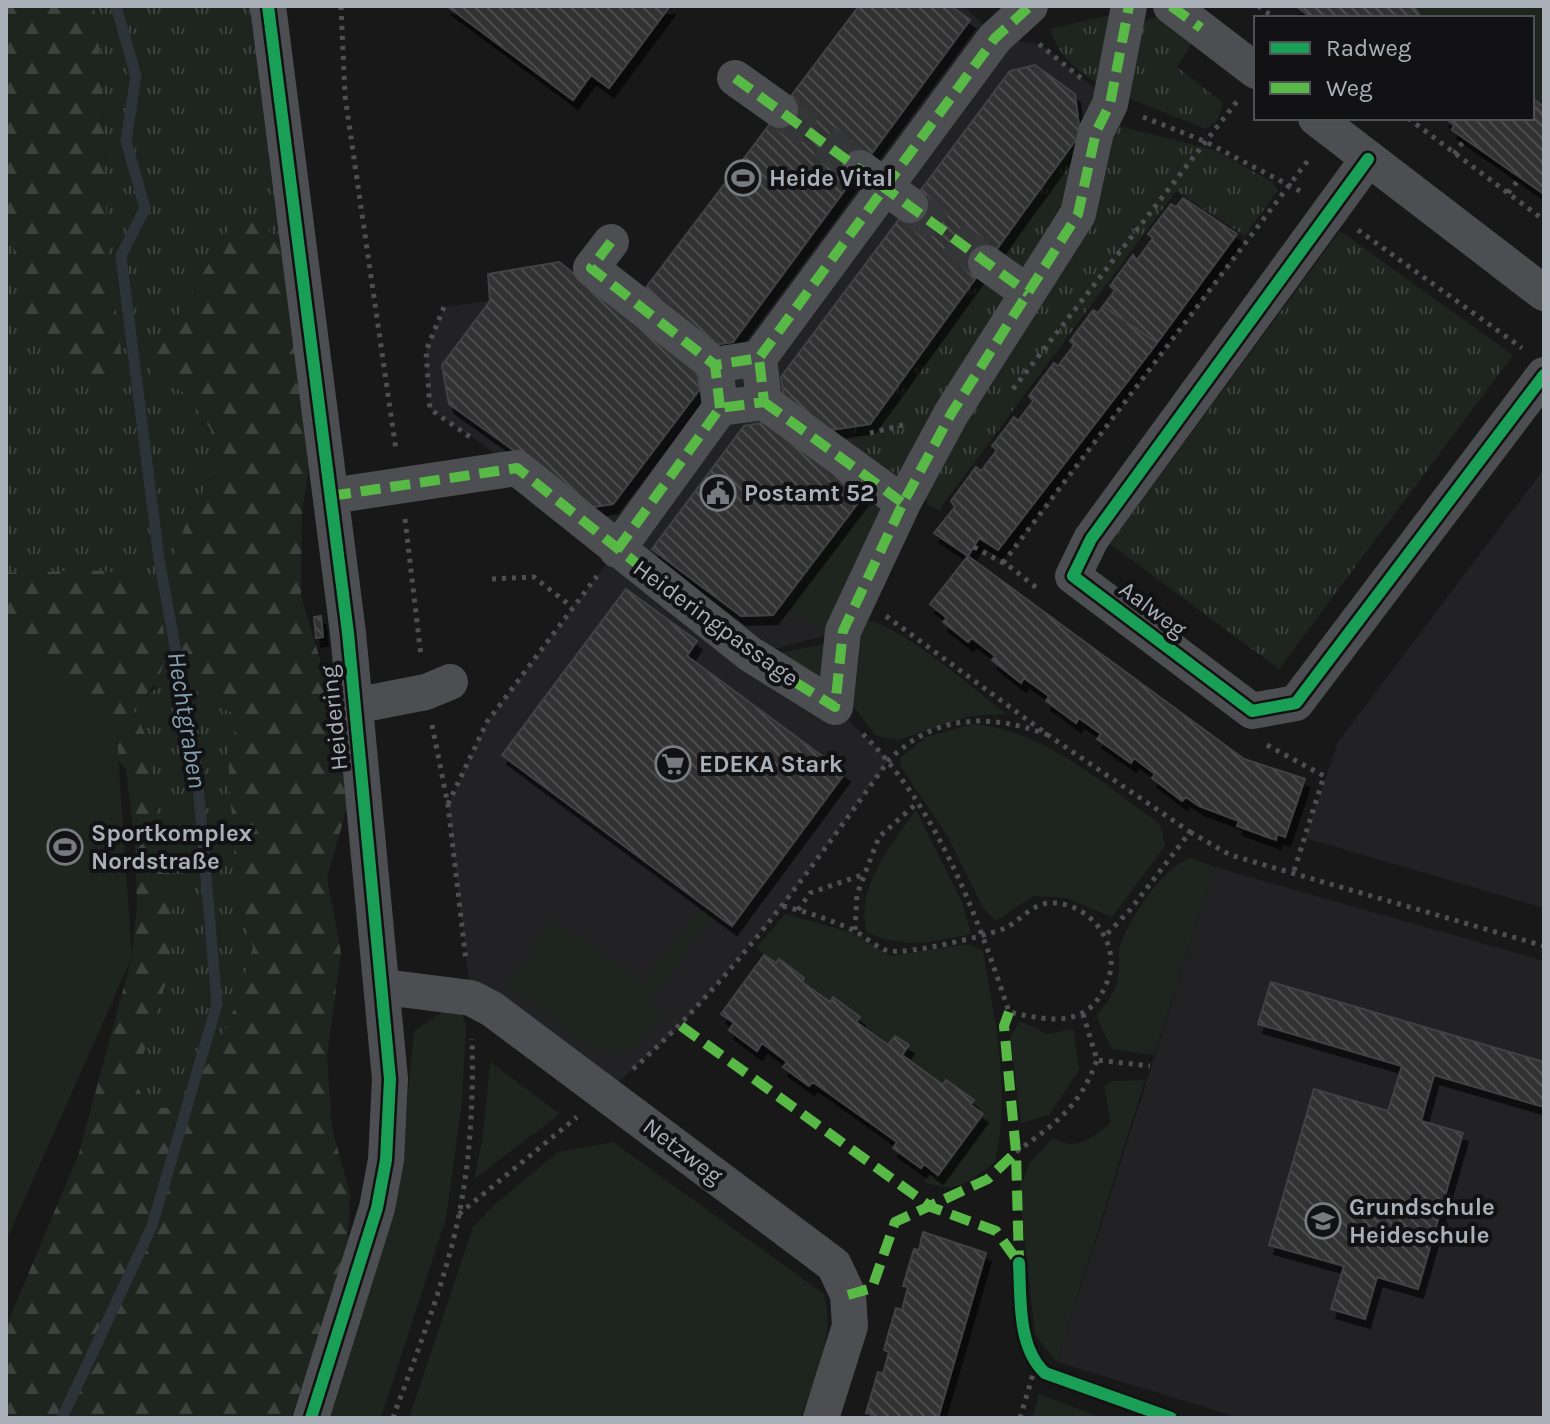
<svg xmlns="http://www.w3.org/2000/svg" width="1550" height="1424" font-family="Karla,sans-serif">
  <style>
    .built { fill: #222224 }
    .grass { fill: url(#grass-tufts) }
    .forest { fill: url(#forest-firs) }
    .green { fill: #1e251f }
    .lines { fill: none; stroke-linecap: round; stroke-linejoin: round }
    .stream { stroke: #2c343a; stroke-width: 11 }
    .building { fill: url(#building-back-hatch); stroke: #404244; stroke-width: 2; filter: url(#shadow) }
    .minor-tunnel { stroke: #353638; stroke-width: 36; stroke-dasharray: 36 18; stroke-linecap: butt }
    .path { stroke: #4e4f52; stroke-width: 5; stroke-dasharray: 4 6; stroke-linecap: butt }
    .minor { stroke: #4c4e51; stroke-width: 36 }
    .quiet { stroke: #58b947; stroke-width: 10; stroke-dasharray: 20 10; stroke-linecap: butt }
    .cycleway-casing { stroke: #121214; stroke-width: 17 }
    .cycleway { stroke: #1a9f57; stroke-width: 12 }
    .labels { text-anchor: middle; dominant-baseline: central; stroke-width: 8; stroke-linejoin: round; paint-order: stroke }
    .poi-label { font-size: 24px; font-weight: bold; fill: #aab0b8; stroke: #121214; text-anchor: start }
    .street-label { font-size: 24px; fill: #aab0b8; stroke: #121214 }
    .water-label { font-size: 26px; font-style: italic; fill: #83a0b1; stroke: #121214 }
  </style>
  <defs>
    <pattern id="grass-tufts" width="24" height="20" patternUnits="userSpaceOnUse" patternTransform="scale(2)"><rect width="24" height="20" fill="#1e251f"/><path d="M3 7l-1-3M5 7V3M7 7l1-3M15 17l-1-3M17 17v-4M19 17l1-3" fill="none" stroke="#3c423d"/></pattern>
    <pattern id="forest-firs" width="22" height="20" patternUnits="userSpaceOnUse" patternTransform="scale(2)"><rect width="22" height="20" fill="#1e251f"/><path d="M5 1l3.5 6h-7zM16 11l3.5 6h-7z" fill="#3c423d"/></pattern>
    <pattern id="building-back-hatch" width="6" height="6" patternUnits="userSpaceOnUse" patternTransform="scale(2)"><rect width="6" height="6" fill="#313132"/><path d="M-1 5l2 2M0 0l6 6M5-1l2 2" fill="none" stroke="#4c4c4e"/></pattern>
    <filter id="shadow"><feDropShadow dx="5" dy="9" stdDeviation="0" flood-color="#0009"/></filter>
  </defs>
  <rect width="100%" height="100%" fill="#181818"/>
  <path class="built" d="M859,6H965L995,38L1040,44L1113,103L843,631L752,655L835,707L889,760L783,906L681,1026L606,1093L471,998L448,805L487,722L617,550L517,468L430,409L426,351L444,307L489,301L488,274L559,262L624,313Z
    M1544,469V908L1305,838L1338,742Z
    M1215,867L1544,961V1418H1240L1057,1362Z"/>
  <path class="grass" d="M94,6H257L288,268L235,218L181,312L151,345L150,373L186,394L211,430L215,471L190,513L172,560L220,708L240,715L228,758L237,896L253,947L237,1002L213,1058L172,1107L148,1109L135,1081L169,973L149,743L132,708L156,688L76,571L31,575L6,572V214L11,227L107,240L102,73Z
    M1119,13L1100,84C1074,70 1060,57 1050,29Z
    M1162,14L1201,28L1177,67L1223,103L1218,120L1206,129L1128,98L1141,23Z
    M1118,126L1215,150L1272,182L1277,191L1245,236L1176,191L939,510L927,504L925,489L1096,178Z
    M1080,134L1073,205L903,476C876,466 860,456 849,428L870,424Z
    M1340,231L1513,355L1279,669L1110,544Z"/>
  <path class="forest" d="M6,6H94L102,73L107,240L122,359L104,386L76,381L31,337L6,214Z
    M235,218L268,228L288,268L311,452L302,514L301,596L343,736L350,797L327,878L341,953L327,1056L332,1129L350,1193L347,1252L291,1418H70L69,1412L67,1418H6V1327L79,1153L132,957L137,907L135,844L126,769L95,734L6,693V572C44,576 87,564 125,575C137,579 150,594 160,602C166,651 173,673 133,708L149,743L156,813L173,890L169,973L135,1081L148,1109L172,1107L213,1058L237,1002L253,947L237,896L228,758L239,715L220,708L185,683L169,587L172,560L190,513L215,471L211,430L186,394L150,373L151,345L181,312Z"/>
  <path class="green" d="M1413,6H1544V107L1532,98V18H1422Z
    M864,495L887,499L833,629L818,628L781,603Z
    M865,620C900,624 975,690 1006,714L971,716L898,740L876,736L845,695L855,634Z
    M6,637L117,737L132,957L6,1241Z
    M829,643L828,689L775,654Z
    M972,724C1042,729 1105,785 1160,824L1165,846L1112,917L1066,898L1033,896L996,921L983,908L948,837L901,767L900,758L926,737Z
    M916,810L962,902L971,934C931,942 905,950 867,932C854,889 893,842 916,810Z
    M1191,858L1215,867L1154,1055L1112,1049L1096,1016C1107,1003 1117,991 1119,973C1120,963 1117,952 1121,942C1133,914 1162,868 1191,858Z
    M703,904L716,913L650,1002L665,1014L639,1044L615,1056L588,1045L506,984L552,918L644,983Z
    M785,914L853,933L890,956L968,944L983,951C995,1021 1011,1091 995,1162C970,1181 957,1195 924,1182L982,1113L971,1105L973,1100L947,1080L943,1085L902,1055L908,1045L896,1036L888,1045L856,1022L860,1017L833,998L830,1002L802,982L804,978L780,959L776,963L756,948Z
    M444,1011L462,1014L466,1025L462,1102L446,1218L381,1418H330L399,1188L414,1031Z
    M1020,1021L1047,1034L1073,1029L1079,1070L1049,1115L1021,1123L1010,1037Z
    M490,1062L560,1114L474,1179L483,1136Z
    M1145,1080L1057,1362L1035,1335L1019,1189L1030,1163L1053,1138C1077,1152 1091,1138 1111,1123L1104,1086L1112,1081Z
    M613,1142L824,1294C836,1337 814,1378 801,1418H409L473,1227L492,1207L558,1152Z
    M1039,1394L1102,1418H1103H1032Z"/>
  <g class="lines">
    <path class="stream" d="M62,1418L152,1226L217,1004L196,762L159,559L121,256L145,208L126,141L136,76L116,6"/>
  </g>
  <path class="building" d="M447,6H670L609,88L591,75L573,100Z
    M859,6H951L970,20L733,342L713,345L643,292Z
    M1296,6H1413L1422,18H1312Z
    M1035,65L1075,94L1080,134L870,424L831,430L784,398L781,377L1010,71Z
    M1532,98L1544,107V194L1452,130L1454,125L1445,118H1532Z
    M1183,198L1237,234L1157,343L1103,306L1115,290L1110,286L1133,255L1137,260L1153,238L1148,234L1171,204L1176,207Z
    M559,262L696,369L700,389L613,504L593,507L449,404L442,365L490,301L488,274Z
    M1103,306L1157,343L998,550L979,538L968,556L934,533L955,507L951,501L976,467L981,471L997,450L992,446L1014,417L1018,421L1033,401L1029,396L1054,363L1058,366L1074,345L1070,341L1093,310L1098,313Z
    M767,422L864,495L773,615L741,616L652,549L744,426Z
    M968,556L1244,759L1305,779L1285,837L1277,834L1276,840L1237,826L1239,821L1199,806L1186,797L1182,801L1152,778L1155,774L1134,758L1131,763L1097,739L1101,734L1079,718L1076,723L1046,701L1049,696L1024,678L1021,683L992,660L995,656L972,638L968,642L943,622L947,618L930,604Z
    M626,589L697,641L687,656L845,773L732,926L502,755Z
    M321,616L323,637L316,638L314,617Z
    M764,955L776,963L779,959L804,978L802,982L830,1002L833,997L860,1017L856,1022L888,1045L895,1036L909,1045L902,1055L943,1085L946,1080L974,1100L971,1105L983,1114L938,1175L924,1164L921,1168L893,1148L897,1142L813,1082L809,1086L783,1067L787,1062L762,1043L757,1051L729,1030L734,1023L721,1014Z
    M1271,982L1544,1062V1107L1434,1075L1421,1121L1463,1133L1418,1289L1377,1277L1365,1319L1331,1309L1344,1266L1269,1245L1314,1089L1388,1111L1402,1066L1258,1024Z
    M923,1232L986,1253L938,1418H871L872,1414L866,1413L878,1372L883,1374L889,1352L884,1350L888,1335L896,1308L902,1310L908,1287L903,1286L914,1249L919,1250Z"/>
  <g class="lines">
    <path class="minor-tunnel" d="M780,110L860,168
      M910,205L986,263"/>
    <path class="path" d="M341,6L345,96L396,450
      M1258,6L1275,18
      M1311,18V17
      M1039,44L1081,78
      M1143,117L1204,141L1300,191
      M1408,118L1544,220
      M1454,154L1465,139
      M1508,193L1520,178
      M1358,230L1522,348
      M444,307L426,351L430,409L473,439
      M1013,389L1238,100
      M870,433L903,425
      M405,519L421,656
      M974,547L1009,566L1038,589
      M1003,563L1309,159
      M492,579L534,577L572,607
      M886,616L1048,735L1190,832L1130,910L1105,936
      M432,725L448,805L466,961
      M1267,745L1324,776L1293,874
      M448,804L487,722L597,576
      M1190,832L1230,855L1544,946
      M783,906C807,912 831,920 853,930C864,935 877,949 889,951C911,954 981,937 1003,929C1019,923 1030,904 1050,903C1087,901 1120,941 1109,977C1091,1029 1054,1022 1009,1012C976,912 937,807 861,732
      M798,910L810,893L865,874
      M855,930L857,894L879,837L916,804
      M1083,1014L1097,1060L1150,1066
      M633,1069C733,980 811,868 889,760C935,714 990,713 1048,735
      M1016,1152C1056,1123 1079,1108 1097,1060
      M459,1214L577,1117
      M393,1418C412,1365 434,1311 449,1256C469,1186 474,1111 472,1039
      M1020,1418L1036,1364"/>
    <path class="minor" d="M268,6L348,633L390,1079L386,1160L377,1208L311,1418
      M1171,6L1256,71
      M735,78L780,110
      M1316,118L1544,293
      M1368,159L1091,539L1073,576L1252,711L1296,703L1544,375
      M860,168L910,205
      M611,242L591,268L715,365
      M986,263L1028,293
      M764,402L903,503
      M720,408L715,365L759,358L995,38L1030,6
      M331,496L517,468L750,654L835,707L843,631L903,503L951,414L1078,214L1096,132L1110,104L1129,6
      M617,550L720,408L764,402L759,358
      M354,706L426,692L450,682
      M384,987L471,998L492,1009L834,1265L848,1295L850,1326L821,1418"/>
    <path class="quiet" d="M1171,6L1201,28
      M735,78L1028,293
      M611,242L591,268L715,365
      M764,402L903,503
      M720,408L715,365L759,358L995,38L1030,6
      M331,496L517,468L750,654L835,707L843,631L903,503L951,414L1078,214L1096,132L1110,104L1129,6
      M617,550L720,408L764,402L759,358
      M1009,1012L1004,1026L1016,1152L1019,1263
      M681,1026L931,1207L996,1231L1019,1263
      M848,1295L872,1288L895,1222L988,1179L1016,1152"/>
    <defs>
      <path id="cycleway" d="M268,6L348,633L390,1079L386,1160L377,1208L311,1418
        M1368,159L1091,539L1073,576L1252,711L1296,703L1544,375
        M1019,1263C1021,1298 1017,1347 1045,1373L1171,1418"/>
    </defs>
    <use href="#cycleway" class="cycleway-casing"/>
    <use href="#cycleway" class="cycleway"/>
  </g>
  <defs>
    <symbol id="stadium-ring" viewBox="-11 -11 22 22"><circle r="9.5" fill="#121214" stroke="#777b80" stroke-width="1.5"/><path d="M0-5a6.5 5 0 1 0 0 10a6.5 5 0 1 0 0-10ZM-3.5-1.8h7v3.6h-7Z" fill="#777b80"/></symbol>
    <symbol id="civic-ring" viewBox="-11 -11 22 22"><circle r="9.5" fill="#121214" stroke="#777b80" stroke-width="1.5"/><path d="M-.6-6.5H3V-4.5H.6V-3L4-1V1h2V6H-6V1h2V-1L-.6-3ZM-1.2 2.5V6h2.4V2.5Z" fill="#777b80"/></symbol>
    <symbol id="supermarket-ring" viewBox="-11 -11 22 22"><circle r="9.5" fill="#121214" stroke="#777b80" stroke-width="1.5"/><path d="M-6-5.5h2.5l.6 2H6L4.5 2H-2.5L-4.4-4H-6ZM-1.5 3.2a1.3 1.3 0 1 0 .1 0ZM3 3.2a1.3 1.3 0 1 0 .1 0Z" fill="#777b80"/></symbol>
    <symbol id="school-ring" viewBox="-11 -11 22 22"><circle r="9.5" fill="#121214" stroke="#777b80" stroke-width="1.5"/><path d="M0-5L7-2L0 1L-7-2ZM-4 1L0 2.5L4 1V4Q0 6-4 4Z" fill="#777b80"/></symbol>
  </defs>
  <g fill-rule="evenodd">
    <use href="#stadium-ring" x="723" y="158" width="40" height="40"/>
    <use href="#civic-ring" x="698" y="473" width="40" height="40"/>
    <use href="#supermarket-ring" x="653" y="744" width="40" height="40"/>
    <use href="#stadium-ring" x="45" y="827" width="40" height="40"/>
    <use href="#school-ring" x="1303" y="1201" width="40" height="40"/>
  </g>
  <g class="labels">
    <g class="poi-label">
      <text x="769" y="178">Heide Vital</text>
      <text x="744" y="493">Postamt 52</text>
      <text x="699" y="764">EDEKA Stark</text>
      <text x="91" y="833">Sportkomplex<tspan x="91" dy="28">Nordstraße</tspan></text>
      <text x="1349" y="1207">Grundschule<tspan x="1349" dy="28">Heideschule</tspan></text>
    </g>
    <g class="street-label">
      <text transform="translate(1153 609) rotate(37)">Aalweg</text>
      <text transform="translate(716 623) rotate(36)">Heideringpassage</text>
      <text transform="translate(334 718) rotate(-96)">Heidering</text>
      <text transform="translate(683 1151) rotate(37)">Netzweg</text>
    </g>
    <g class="water-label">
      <text transform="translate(187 720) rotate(81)">Hechtgraben</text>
    </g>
  </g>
  <rect width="1550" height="1424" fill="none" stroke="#aab0b8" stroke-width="16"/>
  <rect x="1254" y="16" width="280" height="104" fill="#121214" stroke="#4f5156" stroke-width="2"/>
  <rect x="1270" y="42" width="40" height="12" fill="#1a9f57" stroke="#4f5156" stroke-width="2"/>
  <text x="1326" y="56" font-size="24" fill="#aab0b8">Radweg</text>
  <rect x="1270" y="82" width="40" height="12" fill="#58b947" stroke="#4f5156" stroke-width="2"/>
  <text x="1326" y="96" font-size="24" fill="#aab0b8">Weg</text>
</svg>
